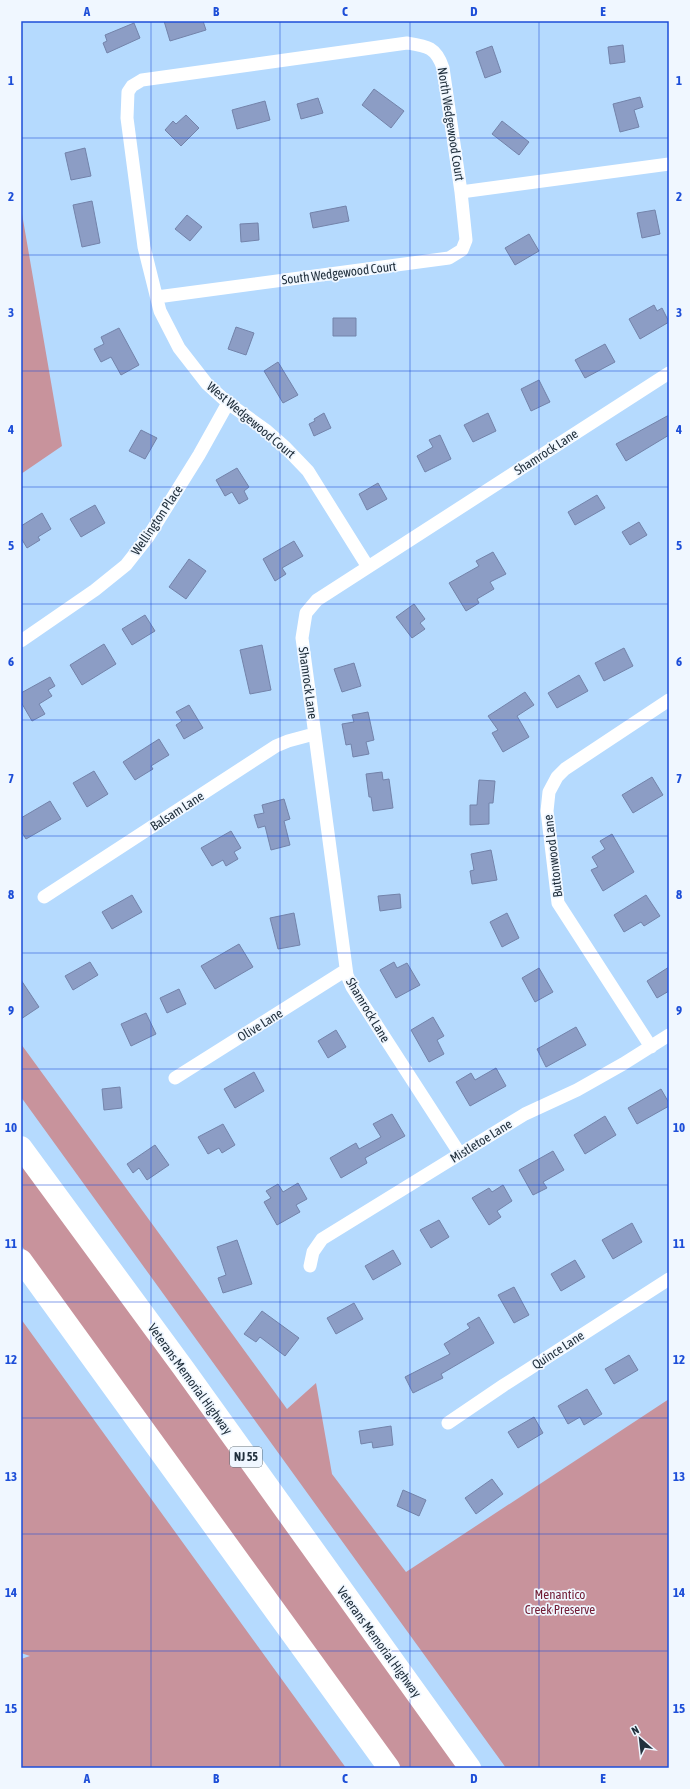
<svg xmlns="http://www.w3.org/2000/svg" width="690" height="1789" font-family="'Asap Condensed',sans-serif">
  <style>
    .green { fill: #c8939c }
    .building { fill: #8c9dc5; stroke: #7383aa }
    .lines { fill: none; stroke-linecap: round; stroke-linejoin: round }
    .street { stroke: #fff; stroke-width: 13 }
    .highway { stroke: #fff; stroke-width: 22 }
    .grid { fill: none; stroke: #1d4ed8; stroke-width: 1; stroke-opacity: 0.55 }
    .labels { text-anchor: middle; dominant-baseline: central; stroke-width: 3.5; stroke-linejoin: round; paint-order: stroke }
    .shield { fill: #f0f7ff; stroke: #5f6c77; stroke-width: 1 }
    .shield-label { font-size: 12px; font-weight: bold; fill: #21303d }
    .street-label { font-size: 13px; fill: #21303d; stroke: #f0f7ff }
    .park-label { font-size: 13px; fill: #711d35; stroke: #f0f7ff }
    .neatline { fill: none; stroke: #1d4ed8; stroke-width: 1.5 }
    .grid-label { font-size: 13px; text-anchor: middle; font-weight: bold; fill: #1d4ed8 }
  </style>
  <rect width="100%" height="100%" fill="#b5dafe"/>
  <path class="green" d="M21,208L62,446L21,474Z
    M21,1044L287,1409L316,1383L332,1474L406,1572L669,1399V1768H506L21,1097Z
    M21,1161L459,1768H400L21,1245Z
    M21,1319L346,1768H21V1659L30,1656L21,1653Z"/>
  <path class="building" d="M164,21H203L206,30L170,41Z
    M134,23L140,38L107,53L103,43L107,41L105,35Z
    M623,45L625,62L610,64L608,47Z
    M492,46L501,72L485,78L476,52Z
    M374,89L404,111L391,128L362,105Z
    M640,97L643,107L634,110L639,127L620,132L613,104Z
    M318,98L323,113L301,119L297,104Z
    M265,101L270,120L237,129L232,110Z
    M186,115L199,128L181,146L165,130L173,121L176,124Z
    M502,121L529,142L519,155L492,134Z
    M85,148L91,176L71,180L65,153Z
    M92,201L100,243L82,247L73,205Z
    M346,206L349,221L313,228L310,213Z
    M655,210L660,234L642,238L637,213Z
    M187,215L202,227L190,241L175,229Z
    M258,223L259,240L241,242L240,224Z
    M529,234L539,251L515,265L505,248Z
    M654,305L657,311L662,308L669,322L640,339L629,319Z
    M333,318H356V336H333Z
    M236,327L254,333L246,355L228,349Z
    M119,328L139,365L121,375L111,357L101,362L94,349L104,344L101,337Z
    M605,344L615,362L585,378L575,360Z
    M278,362L298,395L283,403L264,371Z
    M539,380L550,402L531,411L521,389Z
    M324,413L331,428L314,436L309,424L315,421L314,419Z
    M488,413L496,431L473,442L464,425Z
    M669,415V435L626,461L616,444Z
    M141,430L157,438L145,459L129,451Z
    M440,435L451,459L425,472L417,456L433,447L429,440Z
    M237,468L249,487L244,491L248,499L239,504L232,492L225,496L216,480Z
    M378,483L387,499L367,510L359,494Z
    M597,495L605,508L575,525L568,512Z
    M95,505L105,523L81,537L70,519Z
    M42,513L51,529L38,537L40,540L27,548L21,538V526Z
    M639,522L647,535L630,545L622,532Z
    M294,541L303,556L282,568L286,574L275,581L263,559Z
    M493,552L506,574L490,582L494,589L477,599L479,603L466,611L449,583L479,566L476,561Z
    M189,559L206,571L186,599L169,587Z
    M414,604L425,619L420,623L425,629L412,638L396,617Z
    M145,615L155,631L132,645L122,629Z
    M104,644L116,664L82,685L70,665Z
    M262,645L271,690L250,694L240,650Z
    M624,648L633,666L604,681L595,663Z
    M354,663L361,686L342,692L334,669Z
    M579,675L588,691L557,708L548,693Z
    M50,677L55,686L48,690L52,696L39,704L45,714L32,721L21,702V693Z
    M525,692L534,705L517,716L529,737L503,752L492,733L498,730L488,716Z
    M189,705L203,728L184,739L176,725L182,721L176,712Z
    M368,712L374,740L366,742L369,754L353,757L351,744L346,745L342,724L354,722L352,715Z
    M159,739L169,755L151,766L153,769L135,780L123,762Z
    M94,771L108,794L87,807L73,783Z
    M382,772L383,780L389,779L393,808L373,811L371,797H369L366,774Z
    M652,777L663,795L633,813L622,795Z
    M479,780L495,781L493,803H489V824L470,825V805H477Z
    M284,799L290,819L284,821L290,845L271,850L265,826L258,828L254,815L264,813L262,805Z
    M50,801L61,819L26,839L21,831V818Z
    M231,831L241,848L234,852L238,859L226,866L223,860L212,866L201,848Z
    M612,834L634,872L603,891L591,870L598,867L592,857L605,849L600,841Z
    M491,850L497,880L472,884L470,871L474,870L471,854Z
    M400,894L401,908L380,911L378,896Z
    M132,895L142,912L112,929L102,912Z
    M646,895L660,916L644,926L641,922L624,932L614,915Z
    M294,913L300,945L278,949L270,918Z
    M507,913L519,938L502,947L490,922Z
    M239,944L253,967L215,989L201,966Z
    M90,962L98,975L73,990L65,976Z
    M394,962L397,968L407,963L420,985L396,998L380,970Z
    M669,967V991L657,998L647,981Z
    M539,968L553,992L535,1002L522,978Z
    M21,980L39,1007L21,1019Z
    M179,989L186,1004L167,1013L160,998Z
    M146,1013L156,1034L131,1046L121,1024Z
    M433,1017L444,1036L437,1040L444,1054L429,1062L411,1030Z
    M576,1027L586,1045L546,1067L537,1049Z
    M336,1030L346,1047L328,1058L318,1041Z
    M496,1068L506,1086L470,1106L456,1082L471,1073L475,1080Z
    M254,1072L264,1091L235,1108L224,1089Z
    M120,1087L122,1108L104,1110L102,1089Z
    M661,1089L669,1103V1106L637,1124L628,1108Z
    M392,1114L405,1136L365,1158L367,1163L341,1178L330,1158L356,1143L359,1149L381,1137L373,1124Z
    M605,1116L616,1135L585,1154L574,1135Z
    M223,1124L235,1145L222,1153L219,1148L208,1154L198,1137Z
    M155,1145L169,1165L147,1180L139,1168L133,1173L127,1164Z
    M553,1151L564,1170L543,1182L547,1188L533,1195L519,1170Z
    M298,1183L307,1199L296,1205L300,1212L277,1225L264,1202L271,1198L266,1191L278,1184L283,1192Z
    M503,1185L512,1201L497,1211L501,1217L489,1225L472,1198L489,1188L492,1192Z
    M439,1220L449,1237L431,1248L420,1230Z
    M632,1223L642,1242L613,1259L602,1240Z
    M237,1240L252,1284L223,1293L218,1278L226,1275L217,1247Z
    M393,1250L401,1264L373,1280L365,1266Z
    M575,1260L585,1277L561,1291L551,1274Z
    M514,1287L529,1315L514,1323L498,1295Z
    M354,1303L363,1319L336,1334L327,1318Z
    M262,1311L299,1338L285,1356L260,1337L256,1342L244,1334Z
    M479,1317L494,1343L441,1374L443,1378L413,1393L405,1377L450,1354L444,1344L470,1328L467,1324Z
    M629,1355L638,1370L614,1384L605,1369Z
    M587,1389L602,1414L584,1425L580,1417L568,1424L558,1406Z
    M534,1417L543,1433L518,1448L508,1432Z
    M391,1426L393,1445L373,1448L372,1442L361,1444L359,1431Z
    M492,1479L503,1494L476,1514L465,1498Z
    M403,1490L426,1500L419,1516L397,1506Z"/>
  <g class="lines">
    <path class="street" d="M461,192L669,164
      M157,297L449,258L462,250L466,240L461,192L443,68C436,47 427,46 407,43L142,80L132,86L128,92L127,118L144,247L160,311L179,348L207,384L228,403L267,431L284,446L308,471L368,567
      M21,641L95,590L126,565L148,537L199,455L228,403
      M44,897L276,746L288,741L314,734
      M651,1047L558,903L547,811L549,792L557,777L565,769L669,700
      M175,1078L346,970
      M460,1154L352,987L347,975L302,638L306,613L317,600L669,373
      M310,1266L313,1252L322,1239L525,1114L577,1090L623,1064L669,1035
      M448,1423L504,1385L669,1279"/>
    <path class="highway" d="M21,1147L184,1369L470,1768
      M21,1260L389,1768"/>
  </g>
  <path class="grid" d="M151,21V1768M280,21V1768M410,21V1768M539,21V1768M21,138H669M21,255H669M21,371H669M21,487H669M21,604H669M21,720H669M21,836H669M21,953H669M21,1069H669M21,1185H669M21,1302H669M21,1418H669M21,1534H669M21,1651H669"/>
  <g class="labels">
    <rect class="shield" x="230" y="1447" width="32" height="20" rx="3"/>
    <g class="shield-label">
      <text x="246" y="1457">NJ 55</text>
    </g>
    <g class="street-label">
      <text transform="translate(451 124) rotate(81)">North Wedgewood Court</text>
      <text transform="translate(339 273) rotate(-7)">South Wedgewood Court</text>
      <text transform="translate(251 420) rotate(40)">West Wedgewood Court</text>
      <text transform="translate(546 452) rotate(-33)">Shamrock Lane</text>
      <text transform="translate(157 520) rotate(-56)">Wellington Place</text>
      <text transform="translate(308 683) rotate(82)">Shamrock Lane</text>
      <text transform="translate(177 811) rotate(-33)">Balsam Lane</text>
      <text transform="translate(553 856) rotate(-97)">Buttonwood Lane</text>
      <text transform="translate(368 1010) rotate(59)">Shamrock Lane</text>
      <text transform="translate(260 1025) rotate(-32)">Olive Lane</text>
      <text transform="translate(481 1141) rotate(-32)">Mistletoe Lane</text>
      <text transform="translate(558 1350) rotate(-33)">Quince Lane</text>
      <text transform="translate(190 1379) rotate(54)">Veterans Memorial Highway</text>
      <text transform="translate(379 1642) rotate(54)">Veterans Memorial Highway</text>
    </g>
    <g class="park-label">
      <text x="560" y="1594">Menantico<tspan x="560" dy="15">Creek Preserve</tspan></text>
    </g>
  </g>
  <rect width="690" height="1789" fill="none" stroke="#f0f7ff" stroke-width="44"/>
  <g transform="translate(640 1739) rotate(332)" stroke="#f0f7ff" stroke-width="3" paint-order="stroke">
  <path d="M0-3L7 15L0 10L-7 15Z" fill="#21303d"/>
  <text y="-6" font-size="11" font-weight="bold" text-anchor="middle" fill="#21303d">N</text>
  </g>
  <rect x="22" y="22" width="646" height="1745" class="neatline"/>
  <g class="grid-label">
    <text x="87" y="16">A</text>
    <text x="216" y="16">B</text>
    <text x="345" y="16">C</text>
    <text x="474" y="16">D</text>
    <text x="603" y="16">E</text>
    <text x="11" y="85">1</text>
    <text x="679" y="85">1</text>
    <text x="11" y="201">2</text>
    <text x="679" y="201">2</text>
    <text x="11" y="317">3</text>
    <text x="679" y="317">3</text>
    <text x="11" y="434">4</text>
    <text x="679" y="434">4</text>
    <text x="11" y="550">5</text>
    <text x="679" y="550">5</text>
    <text x="11" y="666">6</text>
    <text x="679" y="666">6</text>
    <text x="11" y="783">7</text>
    <text x="679" y="783">7</text>
    <text x="11" y="899">8</text>
    <text x="679" y="899">8</text>
    <text x="11" y="1015">9</text>
    <text x="679" y="1015">9</text>
    <text x="11" y="1132">10</text>
    <text x="679" y="1132">10</text>
    <text x="11" y="1248">11</text>
    <text x="679" y="1248">11</text>
    <text x="11" y="1364">12</text>
    <text x="679" y="1364">12</text>
    <text x="11" y="1481">13</text>
    <text x="679" y="1481">13</text>
    <text x="11" y="1597">14</text>
    <text x="679" y="1597">14</text>
    <text x="11" y="1713">15</text>
    <text x="679" y="1713">15</text>
    <text x="87" y="1783">A</text>
    <text x="216" y="1783">B</text>
    <text x="345" y="1783">C</text>
    <text x="474" y="1783">D</text>
    <text x="603" y="1783">E</text>
  </g>
</svg>
